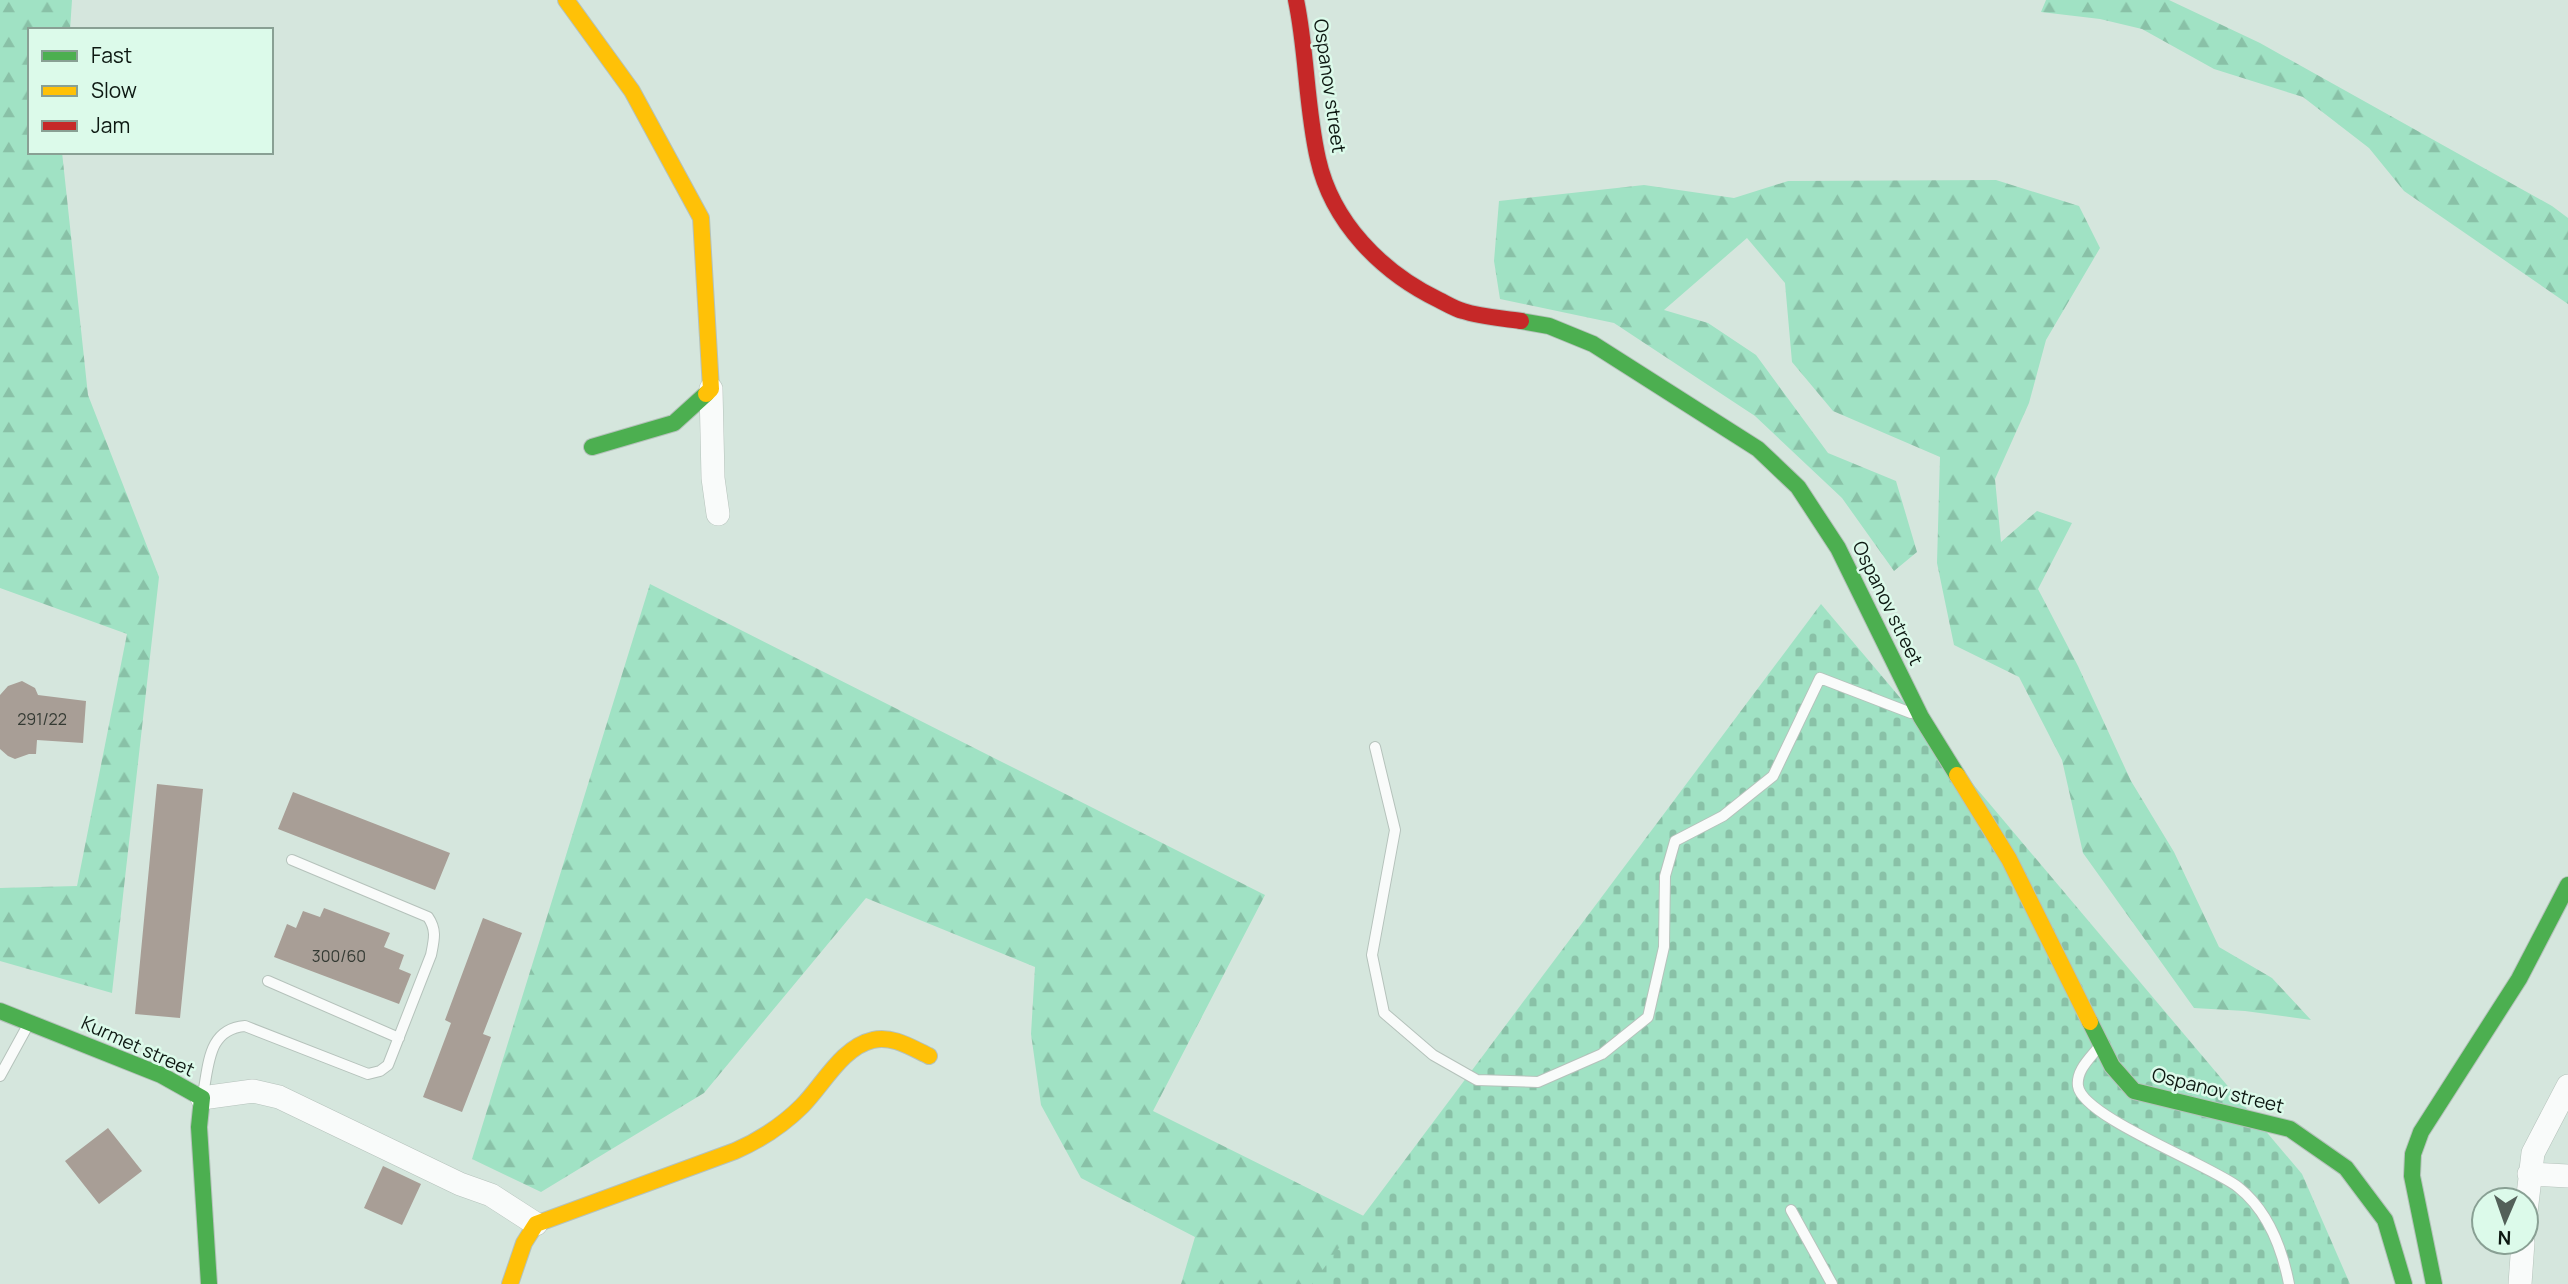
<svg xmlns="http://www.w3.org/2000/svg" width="2568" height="1284" font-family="Manrope,sans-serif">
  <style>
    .forest { fill: url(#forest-firs) }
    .cemetery { fill: url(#cemetery-stones) }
    .building { fill: #a89e96 }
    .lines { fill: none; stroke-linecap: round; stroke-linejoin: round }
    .lane-casing { stroke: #b5c2bb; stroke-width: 12 }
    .street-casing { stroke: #b5c2bb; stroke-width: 24 }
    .fast-casing { stroke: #b5c2bb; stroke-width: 18 }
    .slow-casing { stroke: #b5c2bb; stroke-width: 18 }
    .jam-casing { stroke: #b5c2bb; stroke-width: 18 }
    .lane { stroke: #f9fbfa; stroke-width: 10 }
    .street { stroke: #f9fbfa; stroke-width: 23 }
    .fast { stroke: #4caf50; stroke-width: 16 }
    .slow { stroke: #ffc107; stroke-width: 16 }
    .jam { stroke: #c62828; stroke-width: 16 }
    .labels { text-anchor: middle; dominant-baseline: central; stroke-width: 5; stroke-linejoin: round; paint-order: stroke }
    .number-label { font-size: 16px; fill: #343a33 }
    .street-label { font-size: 19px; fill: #0d1812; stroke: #dcfaea }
  </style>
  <defs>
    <pattern id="forest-firs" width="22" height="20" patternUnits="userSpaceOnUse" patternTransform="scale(1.75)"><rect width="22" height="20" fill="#a0e2c4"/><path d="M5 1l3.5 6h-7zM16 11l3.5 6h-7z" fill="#89c1a7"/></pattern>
    <pattern id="cemetery-stones" width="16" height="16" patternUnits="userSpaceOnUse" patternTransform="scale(1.75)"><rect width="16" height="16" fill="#a0e2c4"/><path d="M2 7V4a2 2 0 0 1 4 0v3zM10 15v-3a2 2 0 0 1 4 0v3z" fill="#89c1a7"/></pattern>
  </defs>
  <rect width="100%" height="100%" fill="#d5e6dd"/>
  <path class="forest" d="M0,0H72L70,30H30V152H62L88,395L159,577L112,993L0,961V888L77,886L127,634L0,588Z
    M2046,0H2169L2260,43L2552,206L2568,218V304L2404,191L2369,148L2303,97L2214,69L2142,29L2100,19L2041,12Z
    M1996,180L2079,206L2100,248L2046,340L2029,403L1995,479L2001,542L2037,511L2072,523L2038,589L2078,666L2131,781L2174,852L2219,947L2272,978L2311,1020L2245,1011L2194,1008L2083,853L2062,760L2019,677L1954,645L1937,563L1940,457L1833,411L1792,362L1785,283L1747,238L1664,310L1708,323L1756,355L1828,453L1896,481L1917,552L1894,571L1842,498L1755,416L1614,323L1500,299L1494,261L1499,201L1644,185L1734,198L1788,181Z
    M650,584L1265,895L1153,1111L1448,1258L1540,1284H1181L1195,1237L1081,1178L1041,1105L1031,1034L1035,967L866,898L704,1093L541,1192L472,1159Z"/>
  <path class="cemetery" d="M1821,604L2302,1174L2350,1284H1312Z"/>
  <path class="building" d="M22,681L35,688L38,695L86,701L83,743L37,740L36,754H29L15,759L8,756L0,749V695L8,686Z
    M157,784L203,789L180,1018L135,1014Z
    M293,792L450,853L435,890L278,829Z
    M324,908L390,933L384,947L404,955L399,969L411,974L399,1004L274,957L287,924L296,928L303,911L320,917Z
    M483,918L522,933L483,1034L491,1037L462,1112L423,1097L451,1023L445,1020Z
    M108,1128L142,1171L99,1204L65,1161Z
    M383,1166L421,1184L402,1225L364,1208Z"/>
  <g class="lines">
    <defs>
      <path id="lane" d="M1375,747L1395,830L1372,955L1384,1013L1433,1055L1477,1080L1538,1082L1602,1054L1648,1017L1664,947L1665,876L1675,841L1723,816L1773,776L1820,678L1911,713
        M268,981L399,1038
        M2097,1049C2089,1059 2076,1071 2078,1086C2082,1117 2210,1165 2238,1187C2267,1210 2282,1248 2289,1284
        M0,1076L28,1025
        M203,1094C209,1064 208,1029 245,1026L368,1074L380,1071L388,1065L431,955C434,940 437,930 428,917L292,860
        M1791,1210L1832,1284"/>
      <path id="street" d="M711,389L713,478L718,514
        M202,1098L253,1091L279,1097L460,1184L491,1195L536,1224
        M2529,1174L2568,1176
        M2526,1212L2533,1153L2568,1086
        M2520,1284L2523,1242"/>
      <path id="fast" d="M1521,321L1549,326L1593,344L1758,449L1798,487L1838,548L1921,717L1957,775
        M592,447L674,423L706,394
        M0,1011L161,1075L202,1098L199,1127L209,1284
        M2090,1022L2112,1066L2134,1091L2290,1129L2346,1168L2385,1220L2404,1284
        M2434,1284L2412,1176L2413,1154L2421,1132L2519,979L2568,885"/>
      <path id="slow" d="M566,0L632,91L701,218L711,389L706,394
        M1957,775L2009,859L2090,1022
        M510,1284L524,1243L536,1224L735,1151C760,1140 783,1125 802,1106C823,1085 842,1047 873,1040C892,1035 912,1048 929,1056"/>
      <path id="jam" d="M1296,0C1307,52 1306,107 1318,159C1332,222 1381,272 1439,300C1447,304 1455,309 1463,311C1481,317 1502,318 1521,321"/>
    </defs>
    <use href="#lane" class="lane-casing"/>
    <use href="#street" class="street-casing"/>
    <use href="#fast" class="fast-casing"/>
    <use href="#slow" class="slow-casing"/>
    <use href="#jam" class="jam-casing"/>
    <use href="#lane" class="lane"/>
    <use href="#street" class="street"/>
    <use href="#fast" class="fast"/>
    <use href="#slow" class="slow"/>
    <use href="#jam" class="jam"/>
  </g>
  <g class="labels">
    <g class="number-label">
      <text x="42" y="719">291/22</text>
      <text x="339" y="956">300/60</text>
    </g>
    <g class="street-label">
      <text transform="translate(1330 86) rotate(82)">Ospanov street</text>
      <text transform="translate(1888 603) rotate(64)">Ospanov street</text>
      <text transform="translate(138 1046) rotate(24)">Kurmet street</text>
      <text transform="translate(2218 1090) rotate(14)">Ospanov street</text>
    </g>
  </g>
  <rect x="28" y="28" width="245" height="126" fill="#dcfaea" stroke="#89a094" stroke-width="2"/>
  <rect x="42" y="51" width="35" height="10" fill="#4caf50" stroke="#89a094" stroke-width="2"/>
  <text x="91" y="63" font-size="21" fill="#0d1812">Fast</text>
  <rect x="42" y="86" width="35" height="10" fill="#ffc107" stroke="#89a094" stroke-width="2"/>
  <text x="91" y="98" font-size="21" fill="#0d1812">Slow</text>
  <rect x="42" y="121" width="35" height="10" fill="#c62828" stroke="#89a094" stroke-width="2"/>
  <text x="91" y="133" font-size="21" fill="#0d1812">Jam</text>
  <g transform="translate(2505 1221) rotate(182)"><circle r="33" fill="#dcfaea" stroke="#89a094" stroke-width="2"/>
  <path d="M0-5L12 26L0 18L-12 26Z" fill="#536059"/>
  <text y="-10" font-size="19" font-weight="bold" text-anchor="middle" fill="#0d1812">N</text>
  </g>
</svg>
